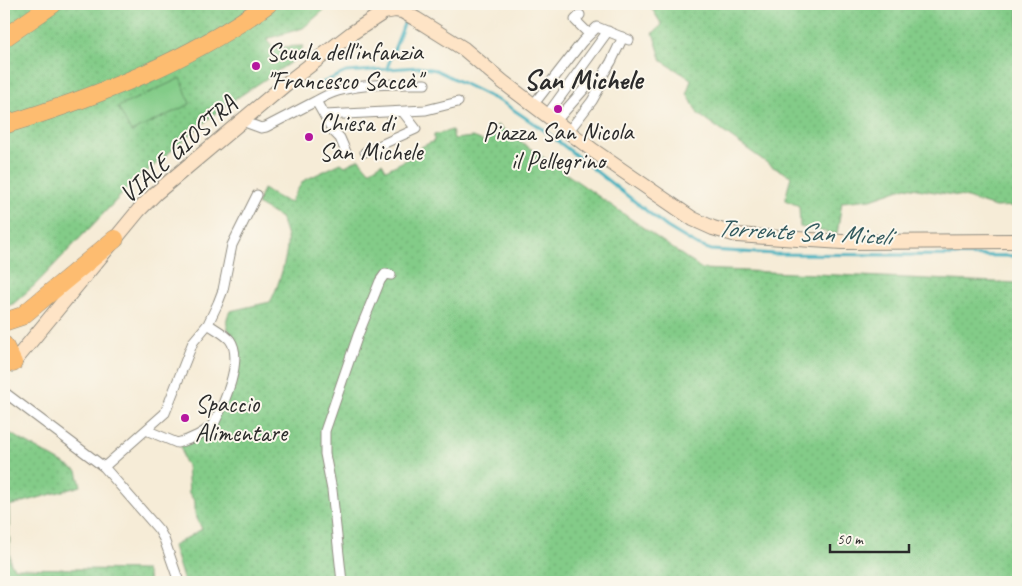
<svg xmlns="http://www.w3.org/2000/svg" width="1022" height="586" font-family="Caveat,sans-serif">
  <style>
    .grass { fill: url(#grass-dots); stroke: #577c5a }
    .pitch { fill: #83cc88; stroke: #577c5a }
    .lines { fill: none; stroke-linecap: round; stroke-linejoin: round }
    .stream { stroke: #43b1bf; stroke-width: 3 }
    .street-casing { stroke: #908c81; stroke-width: 11 }
    .secondary-casing { stroke: #908c81; stroke-width: 16 }
    .highway-casing { stroke: #908c81; stroke-width: 19 }
    .street { stroke: #fff; stroke-width: 9 }
    .secondary { stroke: #fee4c6; stroke-width: 14 }
    .highway { stroke: #fdbc70; stroke-width: 18 }
    .poi-dot { fill: #b5179e; stroke: #fbf7ec; stroke-width: 2 }
    .labels { text-anchor: middle; dominant-baseline: central; stroke-width: 4; stroke-linejoin: round; paint-order: stroke }
    .poi-label { font-size: 25px; fill: #2b2b2b; stroke: #fbf7ec; text-anchor: start }
    .street-label { font-size: 25px; fill: #2b2b2b; stroke: #fbf7ec }
    .water-label { font-size: 26px; font-style: italic; fill: #335a5f; stroke: #fbf7ec }
    .quarter-label { font-size: 28px; font-weight: bold; fill: #2b2b2b; stroke: #fbf7ec }
  </style>
  <defs>
    <pattern id="grass-dots" width="8" height="8" patternUnits="userSpaceOnUse" patternTransform="scale(1.25)"><rect width="8" height="8" fill="#83cc88"/><path d="M2 2h.1M6 6h.1" fill="none" stroke="#71af76" stroke-width="1.8" stroke-linecap="round"/></pattern>
  </defs>
  <rect width="100%" height="100%" fill="#fbf7ec"/>
  <filter id="ink" filterUnits="userSpaceOnUse"><feTurbulence type="fractalNoise" baseFrequency=".02" numOctaves="2"/><feDisplacementMap in="SourceGraphic" scale="10" xChannelSelector="R" yChannelSelector="G"/><feConvolveMatrix kernelMatrix="1 2 1 2 8 2 1 2 1" color-interpolation-filters="sRGB"/></filter>
  <filter id="wash" filterUnits="userSpaceOnUse"><feTurbulence type="fractalNoise" baseFrequency=".0096" numOctaves="4" result="noise"/><feDisplacementMap in="SourceGraphic" scale="20" xChannelSelector="R" yChannelSelector="G"/><feGaussianBlur stdDeviation="1.12" result="paint"/><feColorMatrix in="noise" values="0 0 0 0 0 0 0 0 0 0 0 0 0 0 0 0 0 1.4 0 .05"/><feComposite in="paint" operator="in"/></filter>
  <g filter="url(#wash)">
    <rect width="100%" height="100%" fill="#f6ecd7"/>
    <path class="grass" d="M4,4H331L303,28L266,39L272,47L303,46L297,58L219,110L129,187L36,284L13,304L4,307Z
      M649,4H1018V206L995,207L964,197L906,187L871,199L842,202L837,234L800,227L799,206L785,200L791,176L773,167L698,114L687,93L691,79L662,61L653,33L662,25Z
      M497,125L702,269L1018,283V582H184L173,546L202,529L195,514V502L189,493L187,465L184,461L181,446L206,434L237,366C238,359 239,353 237,345C232,331 221,328 230,311L270,302C278,289 289,252 287,237C286,231 283,224 281,218L257,204L263,189L287,202H290L303,181L341,163L345,166L359,159L369,171L382,163L386,170L422,152L421,147L434,141V135L452,130L454,139L473,137L486,142Z
      M4,430L77,471L81,486L9,506L10,562L14,568L146,570L150,582H4Z"/>
    <path class="pitch" d="M181,78L190,104L131,132L118,107Z"/>
    <g class="lines">
      <path class="stream" d="M387,68L406,19
        M315,86L346,72L418,67L436,70L505,104L545,131L667,227L697,245L711,250L774,254L1018,256"/>
    </g>
  </g>
  <g filter="url(#ink)">
    <g class="lines">
      <defs>
        <path id="street" d="M580,15L575,20L589,34
          M316,101C323,97 331,93 338,91C366,83 397,84 425,84
          M533,105L582,42L597,27L629,40
          M325,115L426,110L458,102
          M547,115L608,31
          M242,121L261,128L266,127L316,101L333,131L340,138L346,152
          M555,122L594,78
          M568,132L592,101L601,85L598,83L611,62L623,37
          M365,152L416,129L403,112
          M4,392L104,467L159,530L164,539L179,582
          M146,430L177,443C190,440 207,432 215,422C224,403 244,359 230,340C225,334 215,329 208,324
          M104,467L165,413L193,342L208,324L218,303L223,290L232,245L257,195
          M342,582L332,490L325,454V431L358,335L380,281L385,274L391,275"/>
        <path id="secondary" d="M13,363L139,210L156,193L287,83L352,33L384,12L395,10L402,11L416,19L464,49L503,82L594,151L693,219L713,228L737,235L842,242L1018,241"/>
        <path id="highway" d="M4,38L53,4
          M4,125C97,97 189,61 268,4
          M4,322L22,316L115,239
          M4,345L13,363"/>
      </defs>
      <use href="#street" class="street-casing"/>
      <use href="#secondary" class="secondary-casing"/>
      <use href="#highway" class="highway-casing"/>
      <use href="#street" class="street"/>
      <use href="#secondary" class="secondary"/>
      <use href="#highway" class="highway"/>
    </g>
  </g>
  <g class="poi-dot">
    <circle cx="256" cy="66" r="5"/>
    <circle cx="558" cy="109" r="5"/>
    <circle cx="309" cy="137" r="5"/>
    <circle cx="185" cy="418" r="5"/>
  </g>
  <g class="labels">
    <g class="poi-label">
      <text x="266" y="52">Scuola dell'infanzia<tspan x="266" dy="29">"Francesco Saccà"</tspan></text>
      <text x="319" y="123">Chiesa di<tspan x="319" dy="29">San Michele</tspan></text>
      <text x="558" y="132" text-anchor="middle">Piazza San Nicola<tspan x="558" dy="29">il Pellegrino</tspan></text>
      <text x="195" y="404">Spaccio<tspan x="195" dy="29">Alimentare</tspan></text>
    </g>
    <g class="street-label">
      <text transform="translate(178 149) rotate(-42)">VIALE GIOSTRA</text>
    </g>
    <g class="water-label">
      <text transform="translate(804 232) rotate(3)">Torrente San Miceli</text>
    </g>
    <g class="quarter-label">
      <text x="583" y="79">San Michele</text>
    </g>
  </g>
  <rect width="1022" height="586" fill="none" stroke="#fbf7ec" stroke-width="20"/>
  <path d="M830 544v8h79v-8" fill="none" stroke="#2b2b2b" stroke-width="2.5"/>
  <text x="837" y="544" font-size="15" fill="#2b2b2b" stroke="#fbf7ec" stroke-width="4" paint-order="stroke">50 m</text>
</svg>
